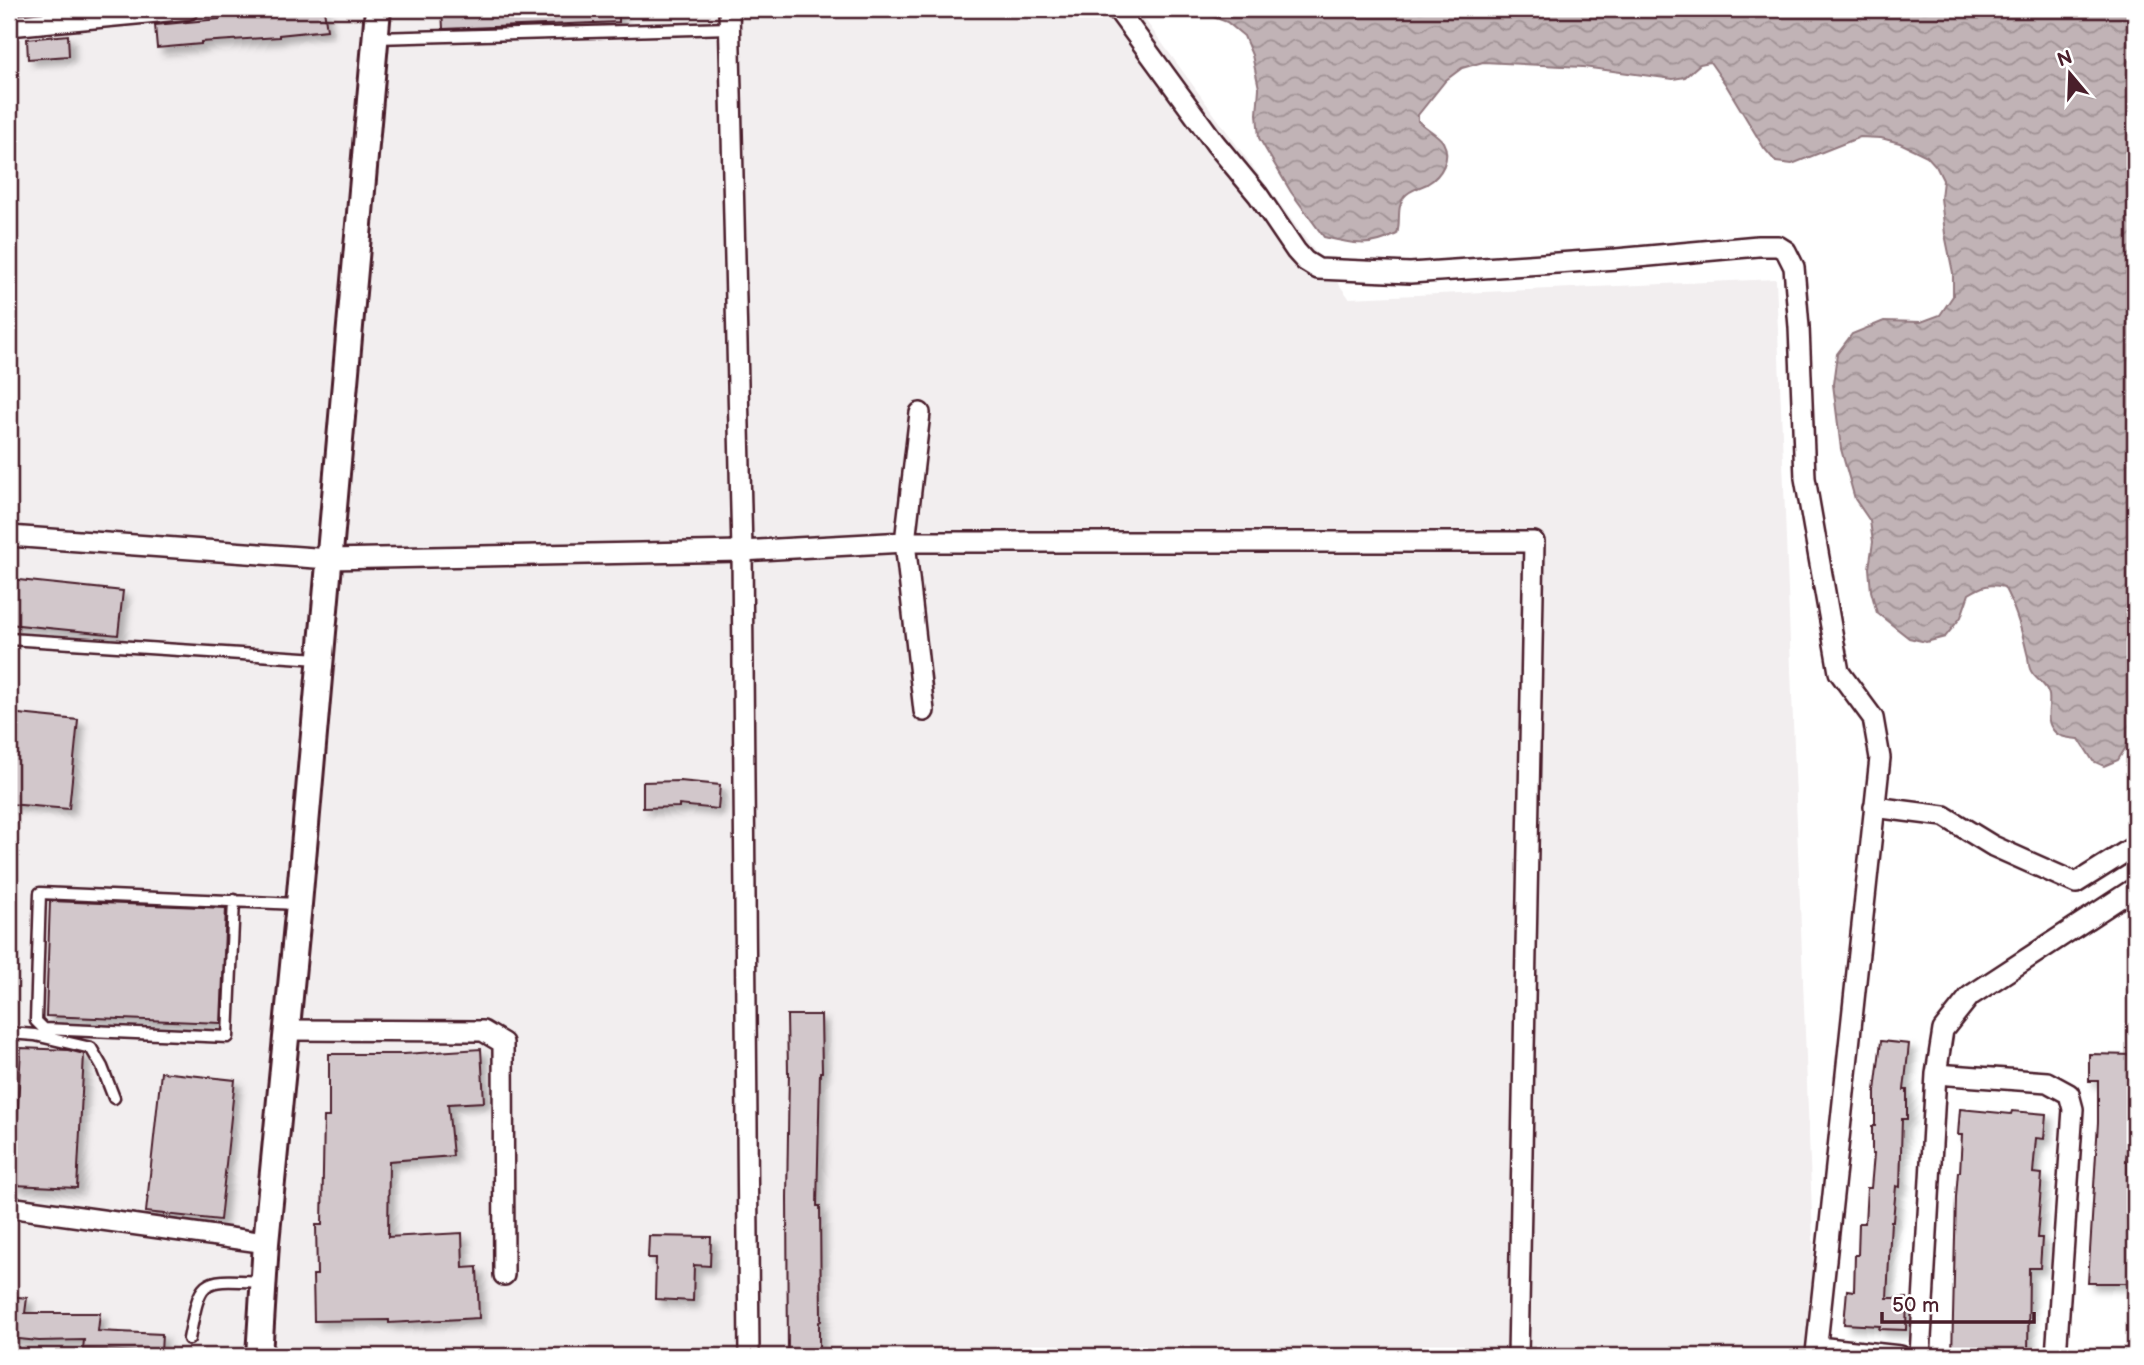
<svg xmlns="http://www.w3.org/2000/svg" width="2144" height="1365" font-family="'Balsamiq Sans',sans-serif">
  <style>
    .built { fill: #f2eeef }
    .water { fill: url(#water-waves); stroke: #91787e; stroke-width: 2 }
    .building { fill: #d2c7cb; stroke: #4a1f2b; stroke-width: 2; filter: url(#shadow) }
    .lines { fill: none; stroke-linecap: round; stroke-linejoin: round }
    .service-casing { stroke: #4a1f2b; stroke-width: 15 }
    .minor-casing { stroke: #4a1f2b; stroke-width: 24 }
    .tertiary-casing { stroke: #4a1f2b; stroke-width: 30 }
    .service { stroke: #fff; stroke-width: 10 }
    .minor { stroke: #fff; stroke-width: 19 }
    .tertiary { stroke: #fff; stroke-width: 24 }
  </style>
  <defs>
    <pattern id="water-waves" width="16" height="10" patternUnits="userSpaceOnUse" patternTransform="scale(1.75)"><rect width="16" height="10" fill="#c1b3b6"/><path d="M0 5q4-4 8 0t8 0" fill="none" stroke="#9f9194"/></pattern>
    <filter id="shadow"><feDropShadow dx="6" dy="6" stdDeviation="3.5" flood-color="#0004"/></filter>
  </defs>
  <rect width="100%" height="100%" fill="#fff"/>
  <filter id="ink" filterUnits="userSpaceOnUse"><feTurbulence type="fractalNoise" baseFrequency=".0143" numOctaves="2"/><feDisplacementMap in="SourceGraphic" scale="14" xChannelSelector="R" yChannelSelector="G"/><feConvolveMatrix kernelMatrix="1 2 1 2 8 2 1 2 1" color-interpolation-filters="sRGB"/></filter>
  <g filter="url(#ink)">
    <path class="built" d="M9,9H1137L1349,298L1776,279L1816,1318L1809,1356H9Z"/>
    <path class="water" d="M1192,9H2135V740L2128,744L2118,760L2104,766L2093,761L2079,739C2070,738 2060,738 2054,731C2044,720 2051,707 2049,695C2047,683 2034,680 2030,669C2028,664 2029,659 2027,653C2022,631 2015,607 2004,587C1989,583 1982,586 1969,594L1961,617L1945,637L1926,642L1909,638L1877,613L1871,591L1869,568L1873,542L1870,521L1855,499L1841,449L1833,384L1837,354L1852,334L1884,321L1921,322L1940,315L1953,296V273L1945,234L1941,198L1943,180L1936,166L1927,156L1900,143L1881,138L1860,137L1792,164L1776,162L1764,148L1726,85L1710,62L1700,64L1685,77L1673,79L1583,67L1483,62L1462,68L1446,80L1418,115V121C1425,128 1438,134 1443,142C1452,158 1441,176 1427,184C1419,188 1409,190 1404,197C1396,208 1401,222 1397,234C1370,248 1353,244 1324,237L1291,192L1259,138L1257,114L1259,88L1252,55L1244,36L1227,22Z"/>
    <path class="building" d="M289,9H324L327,30L279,35V37L201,42V44L157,48L155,25L219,19V13Z
      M442,9H619V22L443,29Z
      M68,35L69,56L28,59L27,39Z
      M9,579L123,591L118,635L9,624Z
      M9,713L78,720L69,809L9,804Z
      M680,781L720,785L718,809L679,805V807L643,808V782Z
      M50,901L226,908L221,1023L46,1016Z
      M787,1015H821L822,1072H820L817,1206H820L821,1321L819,1322V1356H788L787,1198L789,1072H788Z
      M1881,1041L1909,1044L1904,1090H1907V1119H1902L1900,1187L1896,1186L1893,1221H1891L1887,1298H1907L1906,1330L1879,1329L1880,1326L1844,1324L1847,1290L1854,1291L1855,1255H1858L1859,1223H1865L1867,1188H1871L1874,1154H1872V1126H1875V1091Z
      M21,1048L68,1050L84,1054L77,1188L14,1185Z
      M481,1049L484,1102L448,1104L453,1156L389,1161L388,1237L462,1233L463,1268L477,1267L479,1318L389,1323V1320L314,1321L313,1275H317L316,1225H322L324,1117H329V1054H404Z
      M2089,1054L2135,1055V1081H2131L2130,1120L2126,1161H2128L2127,1205L2135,1206V1283H2088L2098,1122V1081H2089Z
      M161,1072L235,1080L220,1220L146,1212Z
      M1960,1109L2011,1114L2012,1111L2046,1114L2044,1139L2036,1138L2033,1173L2042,1174L2037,1238H2042L2040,1268H2029L2028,1356H1952L1956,1197L1958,1172H1960L1962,1135H1958Z
      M649,1236L711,1237L710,1266L694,1265L693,1301L655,1299L656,1258H648Z
      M9,1296L27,1298L25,1313H100L98,1331L162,1334L161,1353L83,1349L84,1340L39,1341L9,1338Z"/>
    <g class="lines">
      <defs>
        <path id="service" d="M376,38L730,28
          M9,639L319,659
          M234,900L228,1037L44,1029L36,1021L40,893L298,904
          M9,1033L35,1035L91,1048L102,1067L114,1098
          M189,1339C201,1276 200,1279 262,1282"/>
        <path id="minor" d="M729,9L742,551L749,1356
          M1117,9L1215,143L1258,195L1296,251L1305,261L1318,269L1410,273L1616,259L1758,246H1778L1786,251L1794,267L1799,327L1805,478L1839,672L1873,718L1880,758L1816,1353
          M9,26L189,9
          M920,413L905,542L924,711
          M9,536L329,559L742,551L905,542H1534L1518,1356
          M1874,807L1944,816L1993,846L2076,883L2135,846
          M287,1030L483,1031L503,1043L504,1275
          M1936,1074L2047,1082L2069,1094L2073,1109L2056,1356
          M9,1207L266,1243
          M1815,1356L1820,1350L1827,1348L1900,1356
          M1920,1356L1936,1074L1943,1030L1970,996L2135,888"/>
        <path id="tertiary" d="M259,1356L266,1243L299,904L378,9"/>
      </defs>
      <use href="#service" class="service-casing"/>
      <use href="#minor" class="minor-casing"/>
      <use href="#tertiary" class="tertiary-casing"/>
      <use href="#service" class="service"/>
      <use href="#minor" class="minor"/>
      <use href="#tertiary" class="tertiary"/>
    </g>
  </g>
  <rect width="2144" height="1365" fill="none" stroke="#fff" stroke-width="35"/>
  <rect x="18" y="18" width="2109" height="1330" fill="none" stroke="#4a1f2b" stroke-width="2.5" filter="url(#ink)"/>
  <g transform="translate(2070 74) rotate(341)" stroke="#ffffff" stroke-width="5" paint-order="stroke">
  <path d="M0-5L12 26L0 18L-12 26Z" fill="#4a1f2b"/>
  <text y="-10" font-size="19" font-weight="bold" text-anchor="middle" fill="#4a1f2b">N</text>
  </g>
  <path d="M1882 1312v10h152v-10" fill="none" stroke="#4a1f2b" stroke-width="3.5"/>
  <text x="1892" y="1312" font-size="21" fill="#4a1f2b" stroke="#ffffff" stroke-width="5" paint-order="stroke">50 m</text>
</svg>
